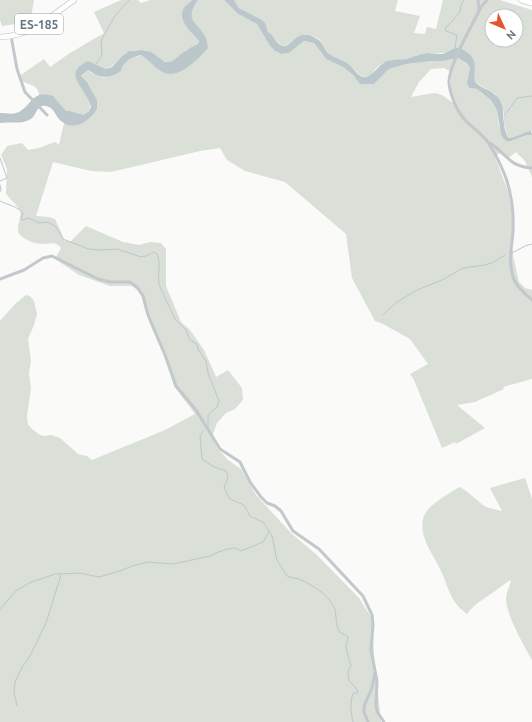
<svg xmlns="http://www.w3.org/2000/svg" width="532" height="722" font-family="Ubuntu,sans-serif">
  <style>
    .green { fill: #dadfd7; fill-rule: evenodd }
    .water { fill: #bbc7cb }
    .lines { fill: none; stroke-linecap: round; stroke-linejoin: round }
    .stream { stroke: #bbc7cb; stroke-width: 1 }
    .primary-casing { stroke: #b5babe; stroke-width: 6 }
    .minor { stroke: #c3c8cc; stroke-width: 3 }
    .primary { stroke: #fff; stroke-width: 5 }
    .labels { text-anchor: middle; dominant-baseline: central; stroke-width: 4; stroke-linejoin: round; paint-order: stroke }
    .shield { fill: #fff; stroke: #939fa8; stroke-width: 1 }
    .shield-label { font-size: 12px; font-weight: bold; fill: #657683 }
  </style>
  <rect width="100%" height="100%" fill="#fafaf8"/>
  <path class="green" d="M0,0H34L31,17L15,24L2,26L0,20Z
    M121,0H138L141,3L150,0H192L189,5L186,6L191,32L199,41L198,44C194,46 188,48 185,51C180,54 178,59 173,61C163,65 159,56 151,53C145,49 137,49 130,51C120,54 117,65 106,69L88,61L76,70V78C82,88 99,107 84,115L70,111H66C57,102 53,91 39,96C38,81 25,87 18,77L44,59L50,67L70,53L104,33L94,12Z
    M198,0H224L238,14L257,24L271,47L275,51L281,54L289,53L304,41L314,43L326,59L343,67L357,79L374,84L389,69L406,64L432,61H443L458,58L467,63L470,68L467,82L470,88L477,89L491,100L497,110L499,126L508,142L527,135H532V177L525,161L516,152L507,159L500,153L495,157L509,194L512,213V247L514,260L519,282L525,288L532,290V379L503,387L504,389L475,402L457,405L485,428L456,444L455,442L442,448L414,380L410,374L428,364L410,339L383,324L375,321L352,278L346,234L285,182L245,171L227,160L220,148L200,151L111,172L91,171L53,162L36,216L49,217L55,219L65,241H71L86,226L123,242L139,245L150,242L161,243L166,249V286L181,322L190,330L204,350L216,377L228,370L242,388L243,400L235,409L226,413L217,423L213,434V439L217,448L228,460L241,469L256,495L292,534L317,555L359,598L371,617L373,631L374,656L381,722H0V321L16,303L26,295L30,296L34,301L37,314L34,325L28,339L31,361L29,373L31,388L27,416L28,424L32,429L40,435L45,436L51,435L60,438L78,454L87,456L92,460L165,430L195,414L174,386L167,362L149,321L141,293L132,286H110L79,275L55,259L61,248C55,241 51,244 43,244C34,244 25,240 19,234C15,225 24,216 19,209C16,204 10,199 6,194L7,169L1,155L7,146L22,143L28,150L39,148L55,142L59,145L64,123C79,127 89,122 97,109V100L87,82L81,77L88,70L91,73L104,78L121,71L124,63L129,59L142,55C153,61 156,71 170,74L208,48L190,16L192,9ZM444,68L451,72V93L453,103L442,95L435,93L411,97L419,82L431,69Z
    M234,0H398L395,11L420,16L414,33L425,34L427,27L436,29L443,0H500L532,10V131C524,132 516,138 508,138L504,123V114L502,103L495,94L475,82L474,77L475,67L452,49L446,53H425L405,59L389,61L383,63L377,67L370,76L365,77L360,75L350,65L328,53L320,40L315,37L306,34L299,36L287,45L282,46L268,32L262,20L239,8ZM492,16H516V40H492Z
    M525,478L532,499V660C524,646 506,614 506,599C506,593 510,586 511,580C504,583 500,588 495,591C484,599 475,603 467,614C462,610 457,606 454,601C449,593 446,582 442,573C435,556 419,539 423,519C425,506 449,494 459,487C466,489 476,500 483,505C488,509 496,509 502,511L490,488Z"/>
  <path class="water" d="M192,0H198C180,26 206,22 208,48C198,59 177,82 161,71C153,67 149,59 141,55C131,58 124,60 121,71C109,79 100,79 88,70L81,76L87,82L97,100V109C90,121 74,132 61,121C55,116 54,107 46,106C37,104 36,116 31,119C21,125 10,121 0,123V113C6,113 13,115 19,112C32,105 33,89 53,96L66,111H70L84,115L89,111L91,107C87,88 60,74 88,61L106,69L112,67L122,56L129,51L142,50L151,52L165,62C176,63 178,54 187,50C190,47 194,46 198,44L199,41C193,33 178,22 183,10C184,6 189,4 192,0Z
    M224,0H234L239,8L262,20L265,23L268,32C274,35 276,44 283,46C292,48 297,25 317,39C323,42 324,49 328,53C335,58 343,60 350,65C354,69 359,78 366,77C371,77 379,65 385,62C392,59 399,60 406,59C413,57 419,54 427,53C432,53 437,54 442,54C448,53 452,47 458,48C463,49 471,54 473,59C477,66 473,74 475,82C481,88 488,89 494,94C506,103 502,111 504,123C504,128 506,133 508,138C516,138 523,132 531,131L532,135H527L508,142L503,138L501,134L497,110L491,100L477,89L470,88L468,86L467,82L470,68L467,63L458,58L443,61H432L406,64L389,69L374,84H360L354,76L343,67L326,59L314,43L304,41L289,53L281,54L275,51L270,46L257,24L238,14Z"/>
  <g class="lines">
    <path class="stream" d="M455,48L457,35L446,31L445,29L460,12L461,5L464,0
      M96,64L102,55L101,44L102,39L114,17L129,0
      M504,115C510,110 512,104 517,98L532,96
      M0,158L7,178L0,181
      M0,185L1,190L0,192
      M0,201C8,205 17,206 23,213L21,218L22,220L29,218L39,223L46,222L50,223L56,227L63,239L88,249L102,250L117,249L141,257L146,256L153,252L157,254C162,265 156,276 160,287L175,319L186,330L190,340L197,344L198,349L206,361L208,373L219,401L217,407L208,415V427
      M512,253L525,246L532,244
      M383,315L397,302L417,290L442,280L463,268L485,265L494,262L505,255
      M203,431L200,436L202,459L212,466L226,471L228,477L224,488L230,499L244,505L250,516L263,522L272,536L277,560L287,576C291,578 295,578 299,579C312,585 326,593 333,605C338,613 334,625 340,632C342,634 346,635 348,637C348,640 346,643 346,646C346,648 350,664 351,665L348,672L349,681L356,688L358,692L356,694L354,692C349,700 351,714 353,722
      M0,609L16,591L29,583L55,574L80,573L99,577L120,571L132,566L148,562L173,564L210,556L216,553L227,549L235,548L241,551L263,542L269,532
      M17,706L14,692L15,682L21,669L30,656L46,623L61,575"/>
    <defs>
      <path id="primary" d="M521,0L532,3
        M0,37C29,37 51,16 74,0"/>
    </defs>
    <use href="#primary" class="primary-casing"/>
    <path class="minor" d="M478,0L479,9
      M487,0L481,7C473,24 448,66 449,83C450,95 457,112 466,121C473,128 482,134 488,142C495,153 501,165 506,178C512,196 514,212 513,231C512,246 508,262 513,277C516,287 525,293 532,300
      M11,36L17,69L25,92L47,115
      M490,143C508,155 508,166 532,168
      M0,279L24,270L43,258L52,256L98,279L110,282H130L137,287L143,296L148,315L165,355L176,386L196,410L220,449L240,462L250,482L261,497L267,503L275,506L281,511L293,531L319,549L363,596L372,615L373,625L371,650L377,681L376,707L378,713L384,722
      M368,722L364,712V706L372,688L375,672"/>
    <use href="#primary" class="primary"/>
  </g>
  <g class="labels">
    <rect class="shield" x="15" y="14" width="48" height="20" rx="3"/>
    <g class="shield-label">
      <text x="39" y="24">ES-185</text>
    </g>
  </g>
  <g transform="translate(504 28) rotate(134)"><circle r="19" fill="#ffffff" stroke="#c1c8cd"/>
  <path d="M0-3L7 15L0 10L-7 15Z" fill="#e4572e"/>
  <text y="-6" font-size="11" font-weight="bold" text-anchor="middle" fill="#657683">N</text>
  </g>
</svg>
